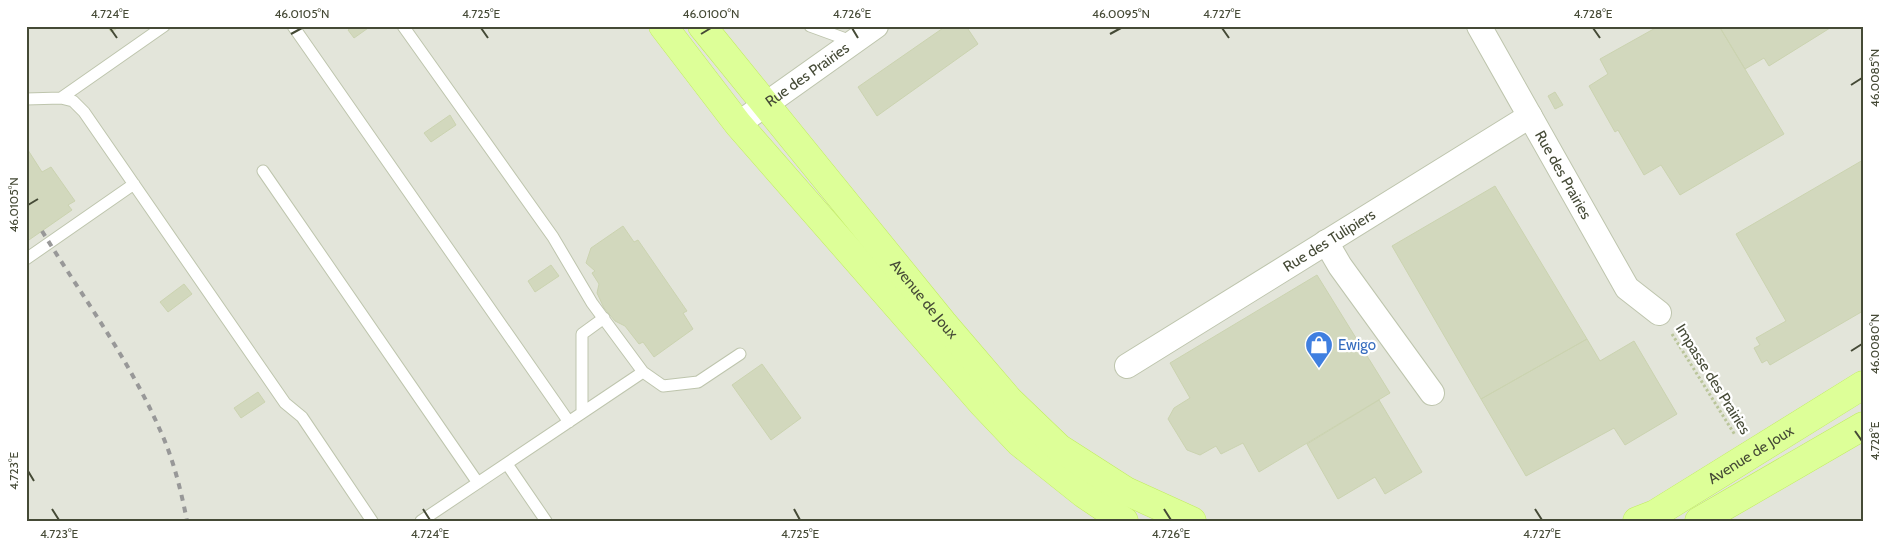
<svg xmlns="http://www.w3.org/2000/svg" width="1889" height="547" font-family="Cabin,sans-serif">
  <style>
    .industrial { fill: #e3e5da }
    .building { fill: #d2d8bd; stroke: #cbd3b0 }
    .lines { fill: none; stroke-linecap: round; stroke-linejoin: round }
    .lane-casing { stroke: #bec5ad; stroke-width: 13 }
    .street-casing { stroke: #bec5ad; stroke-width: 26 }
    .primary-casing { stroke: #c1ed5f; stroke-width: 29 }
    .path { stroke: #bac59a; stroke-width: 3; stroke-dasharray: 2.5 2.5; stroke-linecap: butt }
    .lane { stroke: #fff; stroke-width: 11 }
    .street { stroke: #fff; stroke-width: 24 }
    .primary { stroke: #ddff98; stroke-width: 28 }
    .rail { stroke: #989898; stroke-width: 4; stroke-dasharray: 6 6; stroke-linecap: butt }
    .ticks { fill: none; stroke: #454a36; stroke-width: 2 }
    .labels { text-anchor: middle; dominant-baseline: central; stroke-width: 4.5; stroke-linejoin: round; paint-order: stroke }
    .street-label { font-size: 15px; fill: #454a36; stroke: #fff }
    .shop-label { font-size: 15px; fill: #366cbe; stroke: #fff; text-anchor: start }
    .neatline { fill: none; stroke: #454a36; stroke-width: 2 }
    .ticks-label { font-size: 12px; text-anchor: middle; fill: #454a36 }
  </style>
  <rect width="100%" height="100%" fill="#f1f5e9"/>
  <path class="industrial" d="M26,26H1863V521H26Z"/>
  <path class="building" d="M107,26H118L119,27L111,32Z
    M353,26H371L354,38L348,30Z
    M946,26H966L978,44L877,116L858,87Z
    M1659,26H1719L1784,134L1680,195L1661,165L1644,175L1618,130L1615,132L1589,86L1608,74L1600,59Z
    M1719,26H1829L1830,28L1769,66L1764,58L1745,69Z
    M1555,92L1563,105L1555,109L1548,96Z
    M450,115L456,125L431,142L424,133Z
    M26,147L42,172L51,167L75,201L68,205L72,210L26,242Z
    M1863,160V311L1770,365L1767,360L1762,363L1754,348L1760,345L1756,338L1786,321L1736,234Z
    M1495,186L1587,339L1481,399L1392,246Z
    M623,226L634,242L638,240L687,311L683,313L693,329L654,357L643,342L639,344L625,326L615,321L604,308L597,293L599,284L592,273L595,271L586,263L591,248Z
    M551,265L559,276L535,292L528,281Z
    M1317,275L1390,393L1259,472L1243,443L1221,454L1216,446L1200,455L1187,450L1168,419L1174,408L1190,398L1170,363Z
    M184,284L192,294L168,312L160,302Z
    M1587,339L1600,361L1634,341L1677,414L1625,445L1614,428L1526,476L1481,399Z
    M762,364L801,418L771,440L732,385Z
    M258,392L265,402L241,418L234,408Z
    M1379,400L1422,472L1385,494L1375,477L1338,499L1307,444Z"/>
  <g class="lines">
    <defs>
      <path id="lane" d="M293,26L569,422
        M403,26L553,237L592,303L643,372L663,386L698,382L740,354
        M810,26L854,42
        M61,98L164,26
        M26,99L61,98L73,101L84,112L285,403L302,417L372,521
        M263,171L478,483
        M26,259L134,184
        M582,412V334L604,318
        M507,464L546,521
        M421,521L643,372"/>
      <g id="street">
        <path id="s1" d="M1479,26L1627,288L1659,313"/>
        <path id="s2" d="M738,124L876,26"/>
        <path d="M1326,242L1340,266L1432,393"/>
        <path id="s3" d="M1127,366L1530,116"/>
      </g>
      <g id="primary">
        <path d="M663,26L738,124L982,403L1020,443L1084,494L1124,521"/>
        <path id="s4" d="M702,26L943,323L1009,400L1059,448L1126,491L1192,521"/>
        <path id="s5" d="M1637,521L1655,514L1863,385"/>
        <path d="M1699,521L1863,426"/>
      </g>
    </defs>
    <use href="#lane" class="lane-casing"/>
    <use href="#street" class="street-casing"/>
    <use href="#primary" class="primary-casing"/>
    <path class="path" d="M1672,334L1735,435"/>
    <use href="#lane" class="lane"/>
    <use href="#street" class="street"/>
    <use href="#primary" class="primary"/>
    <path class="rail" d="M42,231C82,296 129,359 160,430C173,458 181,490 187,521"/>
  </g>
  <path class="ticks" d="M110,28L117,38M481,28L488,38M852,28L858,38M1222,28L1229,38M1593,28L1600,38M291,34L302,28M701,34L711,28M1110,34L1121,28M1851,85L1862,78M28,205L38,199M1851,351L1862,344M1855,431L1862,441M28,471L34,481M52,509L59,520M423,509L430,520M794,509L800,520M1164,509L1171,520M1535,509L1542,520"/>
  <defs>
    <symbol id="shop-pin" viewBox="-11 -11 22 30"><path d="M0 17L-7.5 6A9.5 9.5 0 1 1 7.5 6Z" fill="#3f7fe0" stroke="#fff"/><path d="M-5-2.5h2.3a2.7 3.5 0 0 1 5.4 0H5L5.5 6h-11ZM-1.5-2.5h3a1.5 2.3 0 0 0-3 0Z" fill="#fff"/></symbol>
  </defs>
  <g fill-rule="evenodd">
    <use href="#shop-pin" x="1303" y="329" width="32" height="43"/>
  </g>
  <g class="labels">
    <g class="street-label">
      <text stroke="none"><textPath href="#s2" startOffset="85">Rue des Prairies</textPath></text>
      <text stroke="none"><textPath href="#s1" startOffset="171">Rue des Prairies</textPath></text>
      <text stroke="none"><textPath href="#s3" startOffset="238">Rue des Tulipiers</textPath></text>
      <text stroke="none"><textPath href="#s4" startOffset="352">Avenue de Joux</textPath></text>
      <text transform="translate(1713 379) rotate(58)">Impasse des Prairies</text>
      <text stroke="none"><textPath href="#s5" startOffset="132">Avenue de Joux</textPath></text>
    </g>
    <g class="shop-label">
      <text x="1338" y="345">Ewigo</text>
    </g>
  </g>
  <rect width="1889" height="547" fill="none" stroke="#ffffff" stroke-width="55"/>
  <rect x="28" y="28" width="1834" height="492" class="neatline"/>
  <g class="ticks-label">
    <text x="110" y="18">4.724°E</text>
    <text x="302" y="18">46.0105°N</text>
    <text x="481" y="18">4.725°E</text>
    <text x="711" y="18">46.0100°N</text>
    <text x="852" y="18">4.726°E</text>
    <text x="1121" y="18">46.0095°N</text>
    <text x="1222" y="18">4.727°E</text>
    <text x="1593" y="18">4.728°E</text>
    <text transform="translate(1875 78) rotate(-90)" y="4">46.0085°N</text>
    <text transform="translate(14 205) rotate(-90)" y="4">46.0105°N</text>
    <text transform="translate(1875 344) rotate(-90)" y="4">46.0080°N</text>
    <text transform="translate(1875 441) rotate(-90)" y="4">4.728°E</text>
    <text transform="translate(14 471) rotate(-90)" y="4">4.723°E</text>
    <text x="59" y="538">4.723°E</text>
    <text x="430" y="538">4.724°E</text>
    <text x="800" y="538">4.725°E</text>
    <text x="1171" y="538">4.726°E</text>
    <text x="1542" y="538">4.727°E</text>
  </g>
</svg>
